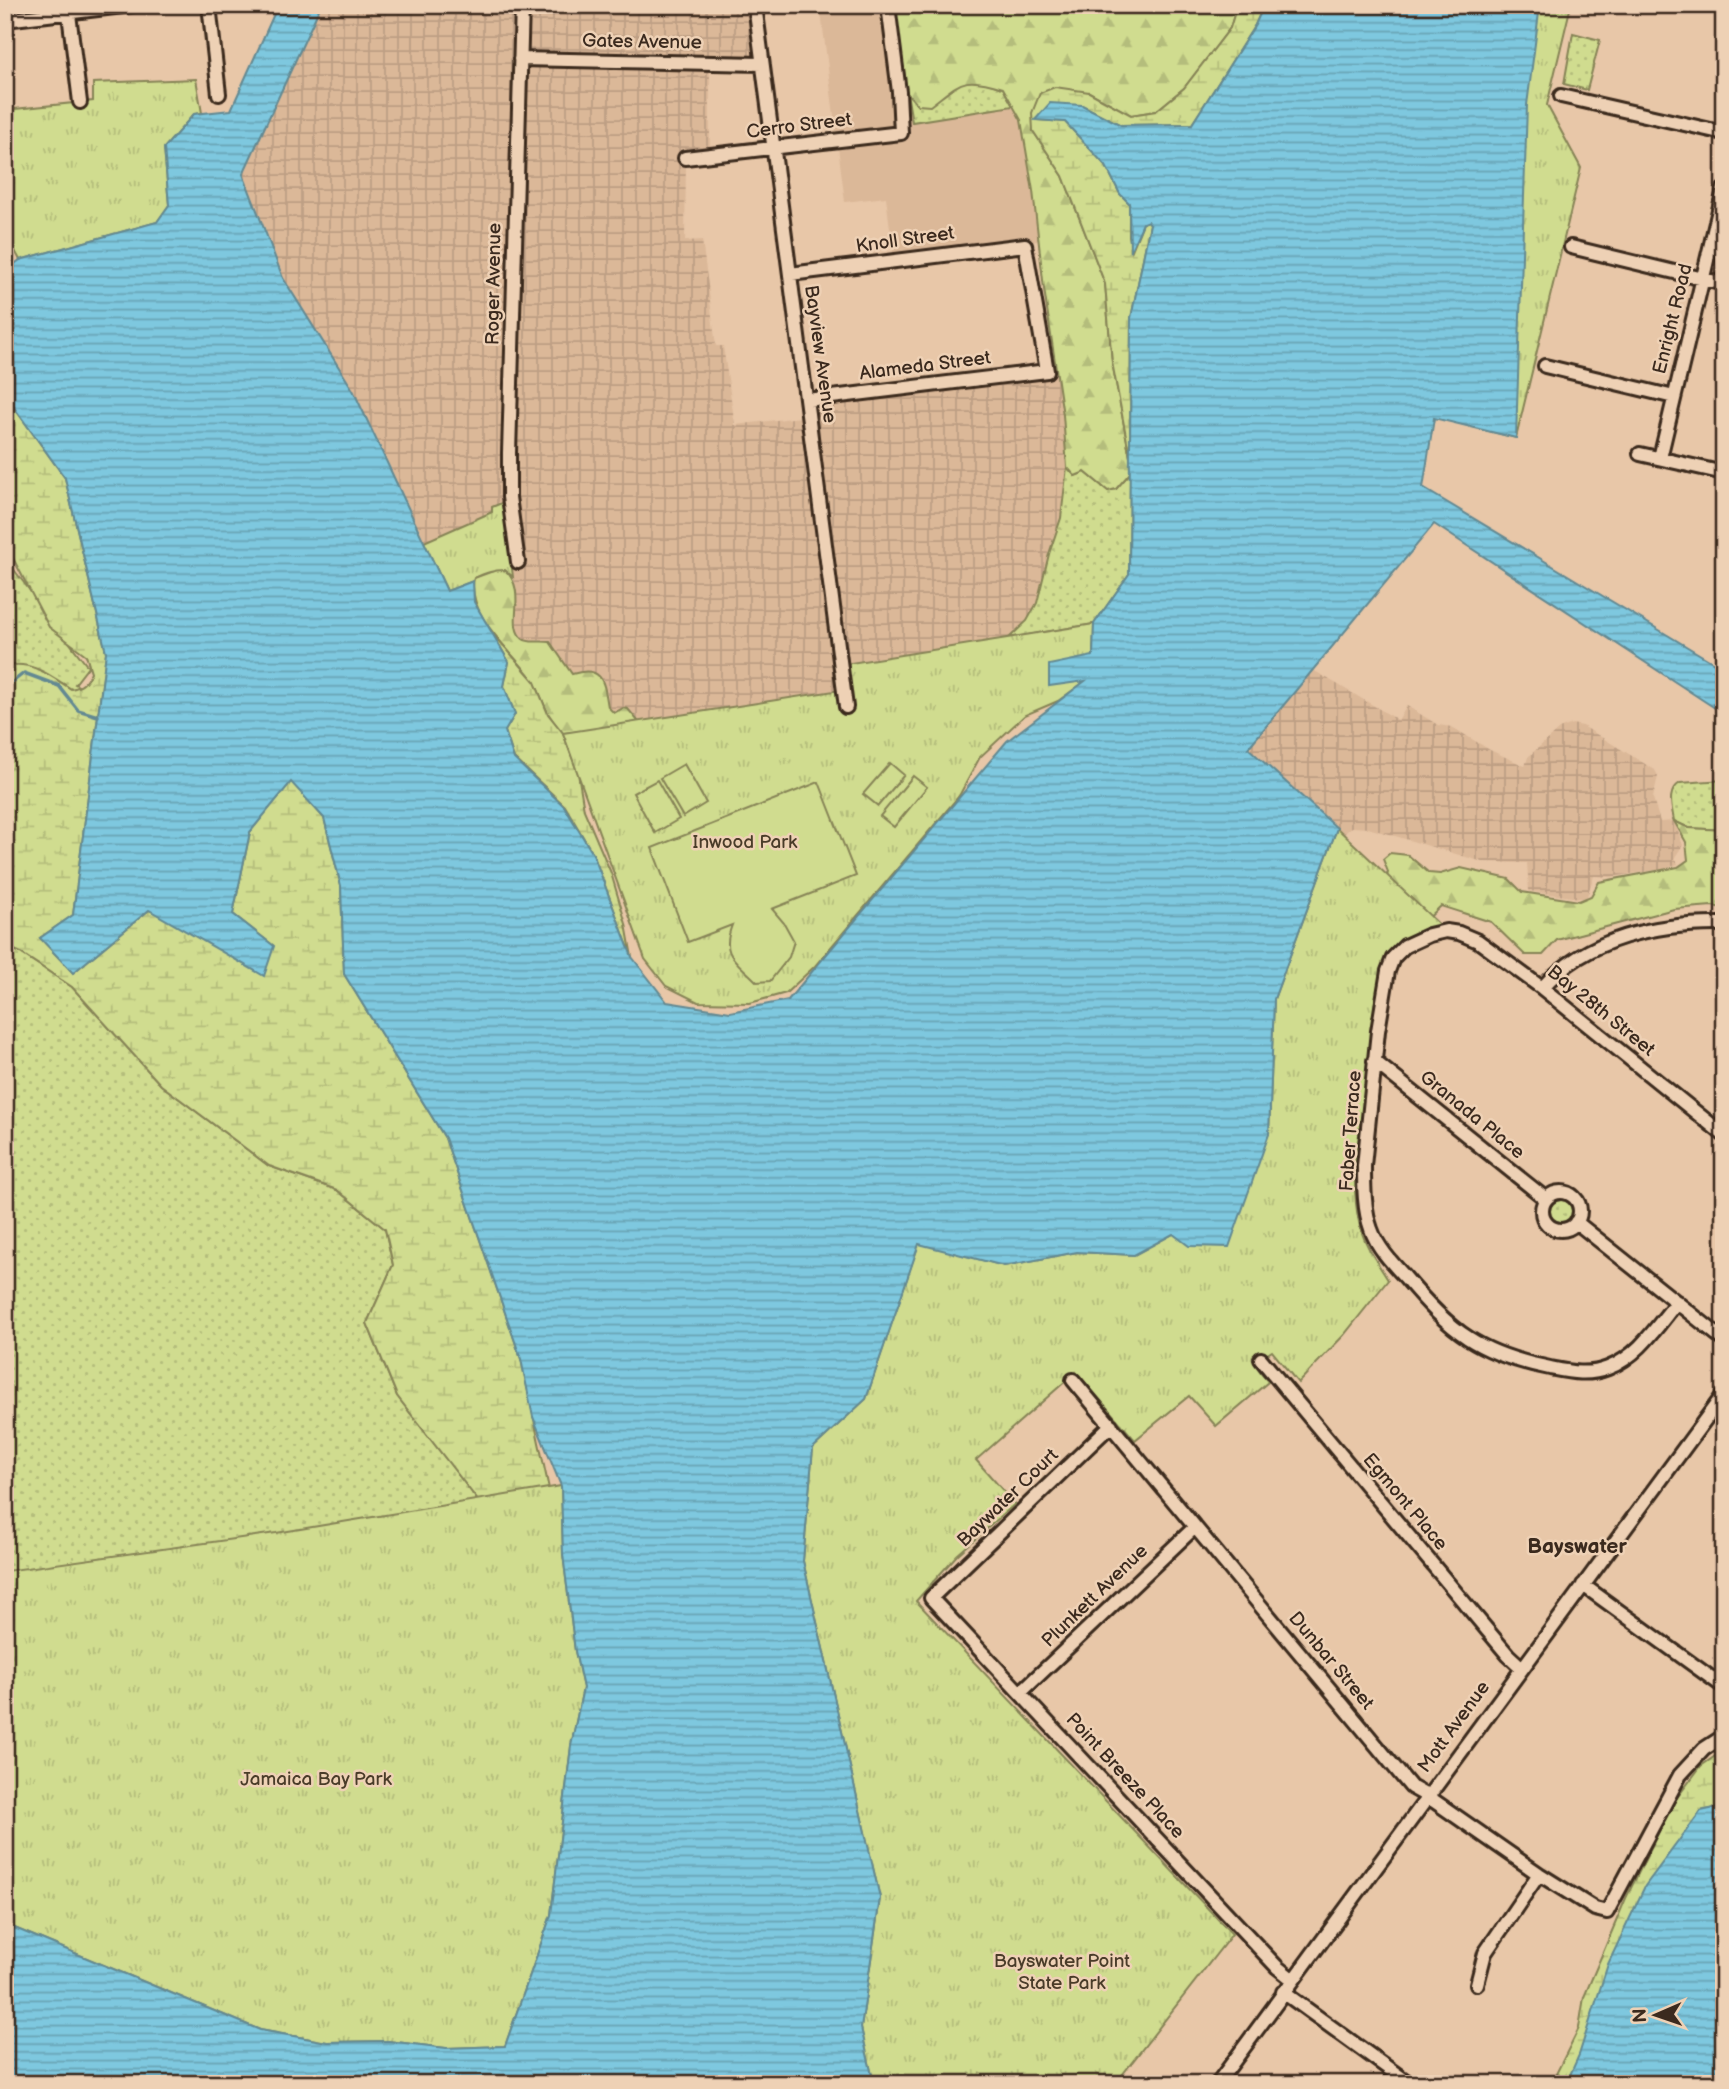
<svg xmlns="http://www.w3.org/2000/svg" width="1729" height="2089" font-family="'Balsamiq Sans',sans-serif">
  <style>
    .built { fill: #dbb898 }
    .industrial { fill: url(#industrial-grid) }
    .grass { fill: url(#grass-dots); stroke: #868356; stroke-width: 2 }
    .forest { fill: url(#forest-firs); stroke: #868356; stroke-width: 2 }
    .wetland { fill: url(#wetland-marsh); stroke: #868356; stroke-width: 2 }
    .park { fill: url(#park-tufts); stroke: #868356; stroke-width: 2 }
    .pitch { fill: #d0dc8f; stroke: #868356; stroke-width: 2 }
    .water { fill: url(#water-rules); stroke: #638992; stroke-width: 2 }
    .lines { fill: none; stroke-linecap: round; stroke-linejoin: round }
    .stream { stroke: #638992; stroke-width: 3.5 }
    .minor-casing { stroke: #3b2a1e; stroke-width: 18 }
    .minor { stroke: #eed1b5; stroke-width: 12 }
    .labels { text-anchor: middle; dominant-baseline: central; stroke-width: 5; stroke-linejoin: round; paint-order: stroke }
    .street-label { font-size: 19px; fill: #3b2a1e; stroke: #eed1b5 }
    .park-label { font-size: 19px; fill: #4a3c29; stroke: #eed1b5 }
    .neighbourhood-label { font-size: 21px; font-weight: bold; fill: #3b2a1e; stroke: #eed1b5 }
  </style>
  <defs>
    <pattern id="industrial-grid" width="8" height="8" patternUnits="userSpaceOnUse" patternTransform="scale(1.75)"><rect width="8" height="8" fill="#dbb898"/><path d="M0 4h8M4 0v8" fill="none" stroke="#bd9e83"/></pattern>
    <pattern id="grass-dots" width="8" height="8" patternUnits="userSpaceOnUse" patternTransform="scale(1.75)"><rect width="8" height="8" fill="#d0dc8f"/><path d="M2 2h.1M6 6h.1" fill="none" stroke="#b4bd7b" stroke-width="1.8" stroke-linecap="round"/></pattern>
    <pattern id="forest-firs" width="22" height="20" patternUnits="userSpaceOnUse" patternTransform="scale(1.75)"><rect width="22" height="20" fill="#d0dc8f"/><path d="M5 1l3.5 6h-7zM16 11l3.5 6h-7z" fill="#b4bd7b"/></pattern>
    <pattern id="wetland-marsh" width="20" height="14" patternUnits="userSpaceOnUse" patternTransform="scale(1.75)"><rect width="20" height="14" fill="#d0dc8f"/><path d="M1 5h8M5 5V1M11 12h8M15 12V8" fill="none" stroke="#b4bd7b"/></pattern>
    <pattern id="park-tufts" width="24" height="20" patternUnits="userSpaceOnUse" patternTransform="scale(1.75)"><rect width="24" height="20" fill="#d0dc8f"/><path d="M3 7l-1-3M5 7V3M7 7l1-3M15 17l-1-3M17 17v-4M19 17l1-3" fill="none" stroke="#b4bd7b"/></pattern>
    <pattern id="water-rules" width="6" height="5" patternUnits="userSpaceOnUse" patternTransform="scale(1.75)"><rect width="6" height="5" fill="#7ec8df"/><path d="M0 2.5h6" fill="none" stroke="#68a3b4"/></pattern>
  </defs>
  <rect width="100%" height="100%" fill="#e8c7a8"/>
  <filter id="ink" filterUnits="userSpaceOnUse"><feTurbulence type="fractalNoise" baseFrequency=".0143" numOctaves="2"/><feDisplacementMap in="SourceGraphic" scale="14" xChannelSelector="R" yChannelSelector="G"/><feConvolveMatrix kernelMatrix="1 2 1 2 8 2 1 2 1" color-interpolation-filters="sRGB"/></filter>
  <g filter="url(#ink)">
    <path class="built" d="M820,5H895L912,122L1013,106L1021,120L1033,191L1038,241L894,259L886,197L845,202Z"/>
    <path class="industrial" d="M321,5H756L765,66L710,64V158L686,162L685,241L702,240L716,346H723L735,425L809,416L808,402L1056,370L1063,415L1067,467L1061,518L1049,554L1037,603L1027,621L1009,638L838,665L841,690L638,721L633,714L614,713L608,707L607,691L594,673L582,671L572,674L558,656L554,647L543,640L525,641L517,630V590L513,577L504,503L492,512L424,542L353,390L283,278L243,174Z
      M1313,670L1398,720L1407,706L1438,725L1452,727L1490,750L1525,766L1528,757L1559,729L1572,724L1583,726L1655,770L1658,776L1653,798L1660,822L1674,821L1683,845L1675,857L1678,864L1664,869L1611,877L1594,876L1586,899L1529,891L1527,863L1483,862L1368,828L1351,827L1344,834L1247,749Z"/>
    <path class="grass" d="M1573,33L1600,40L1587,90L1564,84Z
      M978,80L1003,88L1013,106L912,122L907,93L918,105L944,95L960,82Z
      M1067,467L1075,476L1085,472L1108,491L1116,489L1130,473L1129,574L1094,624L1009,638L1027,621L1037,603L1049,554L1061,518Z
      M5,558L88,667L75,684L80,687L71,689L62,683L5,685Z
      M1724,780V830L1689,828L1674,821C1672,807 1666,792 1680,783Z
      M5,946L19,952L72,987L161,1085L269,1166L337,1190L385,1229L393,1265L367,1323L397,1396L490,1516L5,1875V1546L7,1545Z
      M1549 1212a12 12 0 1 1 24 0a12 12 0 1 1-24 0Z"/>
    <path class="forest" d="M895,5H1237L1230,28L1184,88L1156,111L1131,115L1089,92L1033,131L1063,176L1105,284L1112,362L1130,457V473L1116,489L1108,491L1085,472L1075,476L1067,467L1063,415L1044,289L1033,191L1021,120L1003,88C962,75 962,82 930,106L918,105L907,93Z
      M496,570H505C529,592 505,625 523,639C529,644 542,640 550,642L572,674C604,664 604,684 608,707L614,713L623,708L628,709L638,721L637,725L563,733C557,726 551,719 547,711C542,701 539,689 533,680C513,652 466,616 474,578Z
      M1674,821L1689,828L1724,830V908L1712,906L1674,909L1557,940L1543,955H1525L1491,922L1441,906L1416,930L1383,898L1388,872L1383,859L1390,853L1408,855L1429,873L1440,874L1461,868L1509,879L1522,892L1579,901L1591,896L1599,882L1678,867L1688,860L1686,842Z"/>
    <path class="wetland" d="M1237,5H1264L1255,25L1192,124L1121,125L1082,105L1036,120L1065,122L1106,166L1120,194L1129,203V236L1132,250L1143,223L1148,221L1150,224L1131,318L1130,457L1112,362L1105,284L1063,176L1033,131L1032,113L1040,93L1055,87L1089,92L1131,115L1156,111L1184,88L1230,28Z
      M5,395L65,478L106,652L73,915L40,938L73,973L149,910L274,946L233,914L250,832L291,781L324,818L341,886L344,974L445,1138L521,1359L563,1554L571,1746L551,1915L5,1924L490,1516L397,1396L367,1323L393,1265L385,1229L337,1190L269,1166L161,1085L72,987L19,952L5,946V667C28,658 53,677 71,689C83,687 86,682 91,672L86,655L49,627L5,543Z
      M491,631L535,682L548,714L563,733L578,773L584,810L611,873L626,924L632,957L593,854L565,806L514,758L505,731L515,714L504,686L509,662Z
      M1724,1750V1806L1701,1811L1566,2084H1551L1579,2028L1584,1997L1626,1898L1673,1803L1701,1766Z"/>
    <path class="park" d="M1484,5H1571L1547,105L1581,168L1516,438L1438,418Z
      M196,79L202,113L194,114L164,148L169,205L157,222L20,260L5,232V110L93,101V83Z
      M504,502L513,577L505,570C493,570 485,573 474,578L473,581L447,591L424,542L492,512V507Z
      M1094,624L1093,656L1087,680L1058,701L1025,715L980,757L959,796L815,966L786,993L750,1003L698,1002L666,986L645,959L563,733L841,690L838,665Z
      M1337,828L1442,927L1385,965C1372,999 1373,1036 1369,1072C1362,1121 1348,1173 1359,1222C1363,1243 1377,1262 1388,1280L1344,1335L1298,1383L1272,1351L1254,1363L1268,1382L1216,1426L1189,1396L1135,1440L1076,1372L976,1460L1015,1504L957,1555L916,1601L1232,1934L1115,2084H874L861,2028L880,1898L803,1561L813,1448L866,1399L919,1243L1004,1266L1077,1252L1134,1255L1173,1234L1269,1134L1274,999Z
      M561,1486L563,1554L575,1651L583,1688L571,1746L551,1915L505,2046L446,2048L388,2041L327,2042L260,2030L5,1924V1571L276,1533Z"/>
    <path class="pitch" d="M890,763L904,775L878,806L863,794Z
      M684,764L706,803L683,817L660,778Z
      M913,776L927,787L894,827L880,816Z
      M657,780L679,819L655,833L633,793Z
      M819,782L856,876L772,909L784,923L794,941L789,957L770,981L757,982C736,960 720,956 732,925L688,942L652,848Z"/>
    <path class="water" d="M278,5H321L243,174L283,278L353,390L447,591L473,581L474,602L509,662L504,686L515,714L505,731L514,759L564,806L593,854L632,957L667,1002L730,1012L788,1000L1007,741L1085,681L1049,686V665L1093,656L1094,624L1129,574L1131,318L1150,224L1148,221L1143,223L1130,252L1129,203L1120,194L1106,166L1065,122L1035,120L1050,103L1082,105L1121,125L1192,124L1255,25L1264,5H1540L1527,105L1516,438L1434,418L1423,488L1724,669V714L1434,524L1248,748L1337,828L1274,999L1269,1134L1229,1247L1189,1246L1173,1234L1134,1255L1077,1252L1004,1266L919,1244L866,1399L813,1448L803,1561L880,1898L861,2028L874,2084H5V1924L260,2030L327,2042L388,2041L446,2048L505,2046L551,1915L571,1746L583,1688L575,1651L563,1554L561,1486L533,1417L521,1359L445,1138L344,974L341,886L324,818L291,782L250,832L233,914L274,946L264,976L149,910L73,973L40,938L73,915L106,652L65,478L5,395V271L20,260L157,222L169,205L164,148L194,114L231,110Z
      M1724,1806V2084H1566L1579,2055L1608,1964L1645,1886L1701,1811Z"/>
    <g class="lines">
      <path class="stream" d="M5,688L24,673L59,686L78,710L98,716"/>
      <defs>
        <path id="minor" d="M209,5L219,94
          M755,5L846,707
          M68,6L80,102
          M5,20L132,5
          M520,59L762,64
          M1561,96L1724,133
          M685,158L901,133L899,92L888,5
          M1571,247L1724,284
          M790,274L1025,245L1047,371L807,400
          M1545,366L1674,397
          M1640,454L1724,473
          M1660,458L1724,189
          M518,562L509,497V453L522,5
          M1542,988C1587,937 1658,923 1724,924
          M1374,1061L1546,1199
          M1542 1211a19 19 0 1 1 38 0a19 19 0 1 1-38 0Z
          M1576,1222L1724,1340
          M1677,1302C1657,1326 1639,1356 1608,1368C1588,1376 1570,1372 1550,1368C1479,1354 1451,1332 1405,1277C1392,1263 1377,1247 1371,1229C1364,1210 1364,1186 1364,1166L1378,1031L1388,971L1393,958L1405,946L1429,935L1446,931L1459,933L1478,941L1542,988L1724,1135
          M1261,1359L1508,1655L1522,1668
          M1073,1380L1411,1787L1427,1796L1539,1874L1595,1909L1607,1912L1680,1775L1704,1749L1724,1736
          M1111,1425L931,1598L1277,1967L1292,1979
          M1583,1585L1724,1687
          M1021,1692L1195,1527
          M1477,1984L1485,1953L1539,1874
          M1283,1992L1410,2084
          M1217,2084L1724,1394"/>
      </defs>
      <use href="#minor" class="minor-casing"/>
      <use href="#minor" class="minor"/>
    </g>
  </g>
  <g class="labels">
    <g class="street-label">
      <text transform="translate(642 42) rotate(1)">Gates Avenue</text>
      <text transform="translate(799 126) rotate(-7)">Cerro Street</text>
      <text transform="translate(905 240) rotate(-8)">Knoll Street</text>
      <text transform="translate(494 284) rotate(-89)">Roger Avenue</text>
      <text transform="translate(1673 319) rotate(-76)">Enright Road</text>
      <text transform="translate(820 354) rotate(82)">Bayview Avenue</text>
      <text transform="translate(925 366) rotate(-7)">Alameda Street</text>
      <text transform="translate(1601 1011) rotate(39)">Bay 28th Street</text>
      <text transform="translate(1472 1115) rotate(39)">Granada Place</text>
      <text transform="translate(1351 1131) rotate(-86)">Faber Terrace</text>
      <text transform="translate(1008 1498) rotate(-44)">Baywater Court</text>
      <text transform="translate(1405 1502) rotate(50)">Egmont Place</text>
      <text transform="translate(1095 1596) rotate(-44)">Plunkett Avenue</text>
      <text transform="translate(1331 1661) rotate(50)">Dunbar Street</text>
      <text transform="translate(1454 1727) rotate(-54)">Mott Avenue</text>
      <text transform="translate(1125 1776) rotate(47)">Point Breeze Place</text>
    </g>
    <g class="park-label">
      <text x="745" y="842">Inwood Park</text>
      <text x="316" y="1779">Jamaica Bay Park</text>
      <text x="1062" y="1961">Bayswater Point<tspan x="1062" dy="22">State Park</tspan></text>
    </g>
    <g class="neighbourhood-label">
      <text x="1577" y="1546">Bayswater</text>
    </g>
  </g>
  <rect width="1729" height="2089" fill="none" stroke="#eed1b5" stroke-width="28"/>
  <rect x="14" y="14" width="1701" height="2061" fill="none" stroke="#3b2a1e" stroke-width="2.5" filter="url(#ink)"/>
  <g transform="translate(1656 2015) rotate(268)" stroke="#eed1b5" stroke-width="5" paint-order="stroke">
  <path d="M0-5L12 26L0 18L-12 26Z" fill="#3b2a1e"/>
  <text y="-10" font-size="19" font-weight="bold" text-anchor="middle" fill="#3b2a1e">N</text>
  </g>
</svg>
